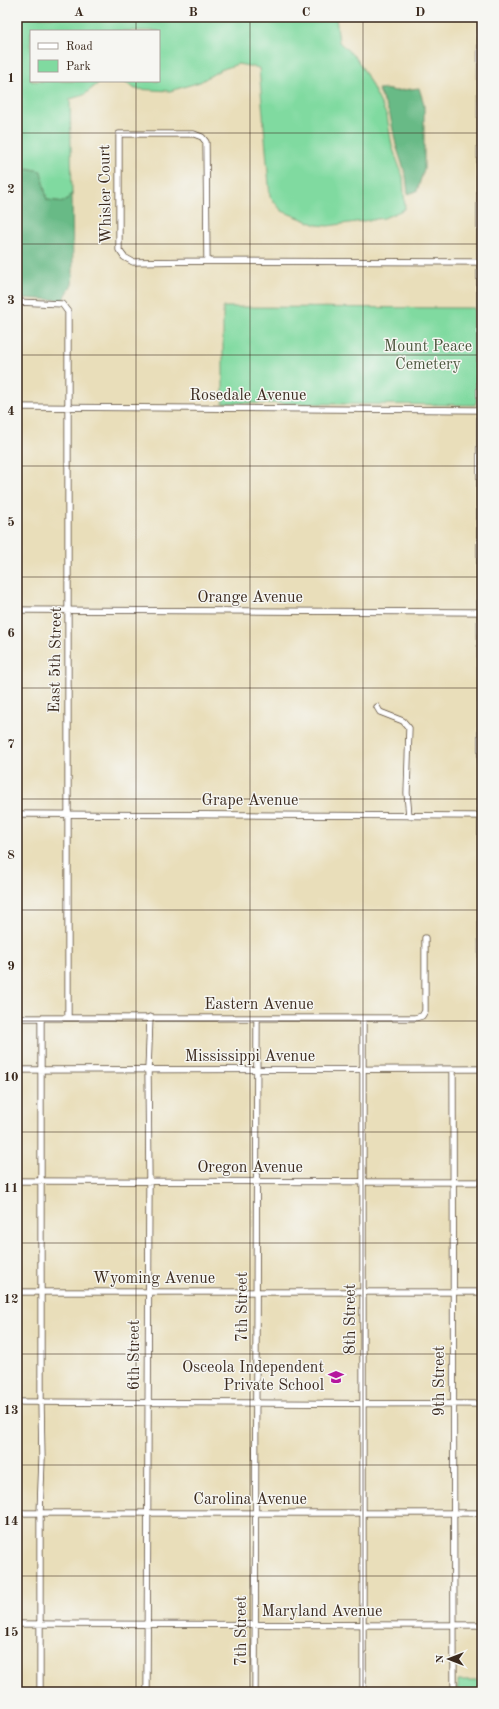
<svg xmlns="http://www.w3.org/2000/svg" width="499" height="1709" font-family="'Old Standard TT',serif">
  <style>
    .green { fill: #80daa0; stroke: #5e825f }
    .forest { fill: #68ba86; stroke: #527252 }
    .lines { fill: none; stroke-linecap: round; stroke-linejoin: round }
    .minor-casing { stroke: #554535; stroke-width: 7 }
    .tertiary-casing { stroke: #554535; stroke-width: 8 }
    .minor { stroke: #fff; stroke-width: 5.5 }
    .tertiary { stroke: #fff; stroke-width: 7 }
    .grid { fill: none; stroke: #3b2a1e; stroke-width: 1; stroke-opacity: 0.55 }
    .labels { text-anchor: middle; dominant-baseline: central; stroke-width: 3; stroke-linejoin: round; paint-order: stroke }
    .street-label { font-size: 16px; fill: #3b2a1e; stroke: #f6f6f2 }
    .park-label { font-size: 16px; fill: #4c563e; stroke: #f6f6f2 }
    .poi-label { font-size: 16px; fill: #3b2a1e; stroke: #f6f6f2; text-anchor: end }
    .neatline { fill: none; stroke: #3b2a1e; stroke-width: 1.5 }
    .grid-label { font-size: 13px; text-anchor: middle; font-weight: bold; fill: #3b2a1e }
  </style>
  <rect width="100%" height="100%" fill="#f6f6f2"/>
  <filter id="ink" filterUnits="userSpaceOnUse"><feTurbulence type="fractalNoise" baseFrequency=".025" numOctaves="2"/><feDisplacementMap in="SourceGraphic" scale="8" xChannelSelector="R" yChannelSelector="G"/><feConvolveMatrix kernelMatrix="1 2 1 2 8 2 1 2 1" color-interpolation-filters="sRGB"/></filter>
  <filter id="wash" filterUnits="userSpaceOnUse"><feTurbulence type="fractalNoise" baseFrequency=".012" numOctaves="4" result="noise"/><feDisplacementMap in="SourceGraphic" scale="16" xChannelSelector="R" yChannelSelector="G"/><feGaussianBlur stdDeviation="0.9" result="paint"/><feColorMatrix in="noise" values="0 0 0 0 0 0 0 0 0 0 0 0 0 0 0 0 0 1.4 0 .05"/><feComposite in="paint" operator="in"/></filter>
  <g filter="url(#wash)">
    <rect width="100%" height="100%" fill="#e9deba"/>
    <path class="green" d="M17,17H336L339,42L356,58L366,74L387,116L392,146L403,177L405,209L384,218L328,226L317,225L282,211L270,197L259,68L238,64L220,70L200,82L170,91L135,89L123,81H159V31H31V81H101L84,95L70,99L72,193L65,202L47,200L40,171L27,168L17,177Z
      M223,307L475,308L477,401L475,405L223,403Z
      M458,1680H482V1692H458Z"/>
    <path class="forest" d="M419,88L424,104V169L417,191L408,194L406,176L396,145L390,115L378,89H384L396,91Z
      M27,168L41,171L47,200L65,202L72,193L73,272L72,285L63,300L17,298V177Z"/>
  </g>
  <g filter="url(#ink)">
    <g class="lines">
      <defs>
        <path id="minor" d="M119,134H194L202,137L206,142L207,261L133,262L124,257L119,250Z
          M207,261L480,262
          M17,302L62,304L68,312C70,548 68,783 68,1018
          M17,407L480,410
          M17,610L482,612
          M377,707L380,712L403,721L409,728L407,793L409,816
          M17,814L482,816
          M17,1018H415L422,1016L425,1011V938
          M17,1070L482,1069
          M453,1070L454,1692
          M17,1181L482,1182
          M17,1292H482
          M17,1402L482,1404
          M17,1513H482
          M17,1624L482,1625
          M40,1692V1513L42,1459L41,1402V1018
          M147,1692L149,1181L148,1070L150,1017
          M255,1692L257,1018
          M363,1692V1019"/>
        <path id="tertiary" d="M481,17L480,410L482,995"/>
      </defs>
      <use href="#minor" class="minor-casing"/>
      <use href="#tertiary" class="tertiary-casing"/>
      <use href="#minor" class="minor"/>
      <use href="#tertiary" class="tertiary"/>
    </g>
  </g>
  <path class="grid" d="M136,17V31M250,17V1692M363,17V1692M136,81V1692M17,133H482M17,244H482M17,355H482M17,466H482M17,577H482M17,688H482M17,799H482M17,910H482M17,1021H482M17,1132H482M17,1243H482M17,1354H482M17,1465H482M17,1576H482"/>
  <defs>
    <symbol id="school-bare" viewBox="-9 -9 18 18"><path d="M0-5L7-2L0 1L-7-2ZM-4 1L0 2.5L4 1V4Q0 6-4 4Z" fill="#b5179e" stroke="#f6f6f2" stroke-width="2.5" paint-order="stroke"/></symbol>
  </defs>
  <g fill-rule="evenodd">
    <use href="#school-bare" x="325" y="1366" width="22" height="22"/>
  </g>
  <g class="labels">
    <g class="street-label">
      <text transform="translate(106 194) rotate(-91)">Whisler Court</text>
      <text x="248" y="396">Rosedale Avenue</text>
      <text x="250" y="598">Orange Avenue</text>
      <text transform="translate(56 660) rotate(-89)">East 5th Street</text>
      <text x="250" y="801">Grape Avenue</text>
      <text x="259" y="1005">Eastern Avenue</text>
      <text x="250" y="1057">Mississippi Avenue</text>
      <text x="250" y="1168">Oregon Avenue</text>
      <text x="154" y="1279">Wyoming Avenue</text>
      <text transform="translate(243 1307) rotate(-90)">7th Street</text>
      <text transform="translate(351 1319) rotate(-90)">8th Street</text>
      <text transform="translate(135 1355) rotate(-90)">6th Street</text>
      <text transform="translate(440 1381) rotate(-90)">9th Street</text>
      <text x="250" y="1500">Carolina Avenue</text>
      <text x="322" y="1612">Maryland Avenue</text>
      <text transform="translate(242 1631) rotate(-90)">7th Street</text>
    </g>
    <g class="park-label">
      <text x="428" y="347">Mount Peace<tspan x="428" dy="18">Cemetery</tspan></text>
    </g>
    <g class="poi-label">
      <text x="324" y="1368">Osceola Independent<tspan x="324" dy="18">Private School</tspan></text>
    </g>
  </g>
  <rect width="499" height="1709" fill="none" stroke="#f6f6f2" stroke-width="44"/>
  <rect x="30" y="30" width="130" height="52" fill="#f6f6f2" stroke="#aba49d"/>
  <rect x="38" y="43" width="20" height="6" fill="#ffffff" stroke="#aba49d"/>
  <text x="66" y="50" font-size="12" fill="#3b2a1e">Road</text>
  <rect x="38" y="60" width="20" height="12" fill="#80daa0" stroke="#aba49d"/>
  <text x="66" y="70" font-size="12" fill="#3b2a1e">Park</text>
  <g transform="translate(449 1659) rotate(270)" stroke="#f6f6f2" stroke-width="3" paint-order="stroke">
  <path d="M0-3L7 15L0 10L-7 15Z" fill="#3b2a1e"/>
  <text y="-6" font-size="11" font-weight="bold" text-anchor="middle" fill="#3b2a1e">N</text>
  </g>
  <rect x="22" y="22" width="455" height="1665" class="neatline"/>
  <g class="grid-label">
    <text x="79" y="16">A</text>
    <text x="193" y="16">B</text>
    <text x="306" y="16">C</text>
    <text x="420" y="16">D</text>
    <text x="11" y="82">1</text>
    <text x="11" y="193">2</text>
    <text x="11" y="304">3</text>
    <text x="11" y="415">4</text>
    <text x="11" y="526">5</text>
    <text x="11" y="637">6</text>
    <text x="11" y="748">7</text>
    <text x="11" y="859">8</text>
    <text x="11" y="970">9</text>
    <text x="11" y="1081">10</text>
    <text x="11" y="1192">11</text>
    <text x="11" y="1303">12</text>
    <text x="11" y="1414">13</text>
    <text x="11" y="1525">14</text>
    <text x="11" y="1636">15</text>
  </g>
</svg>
